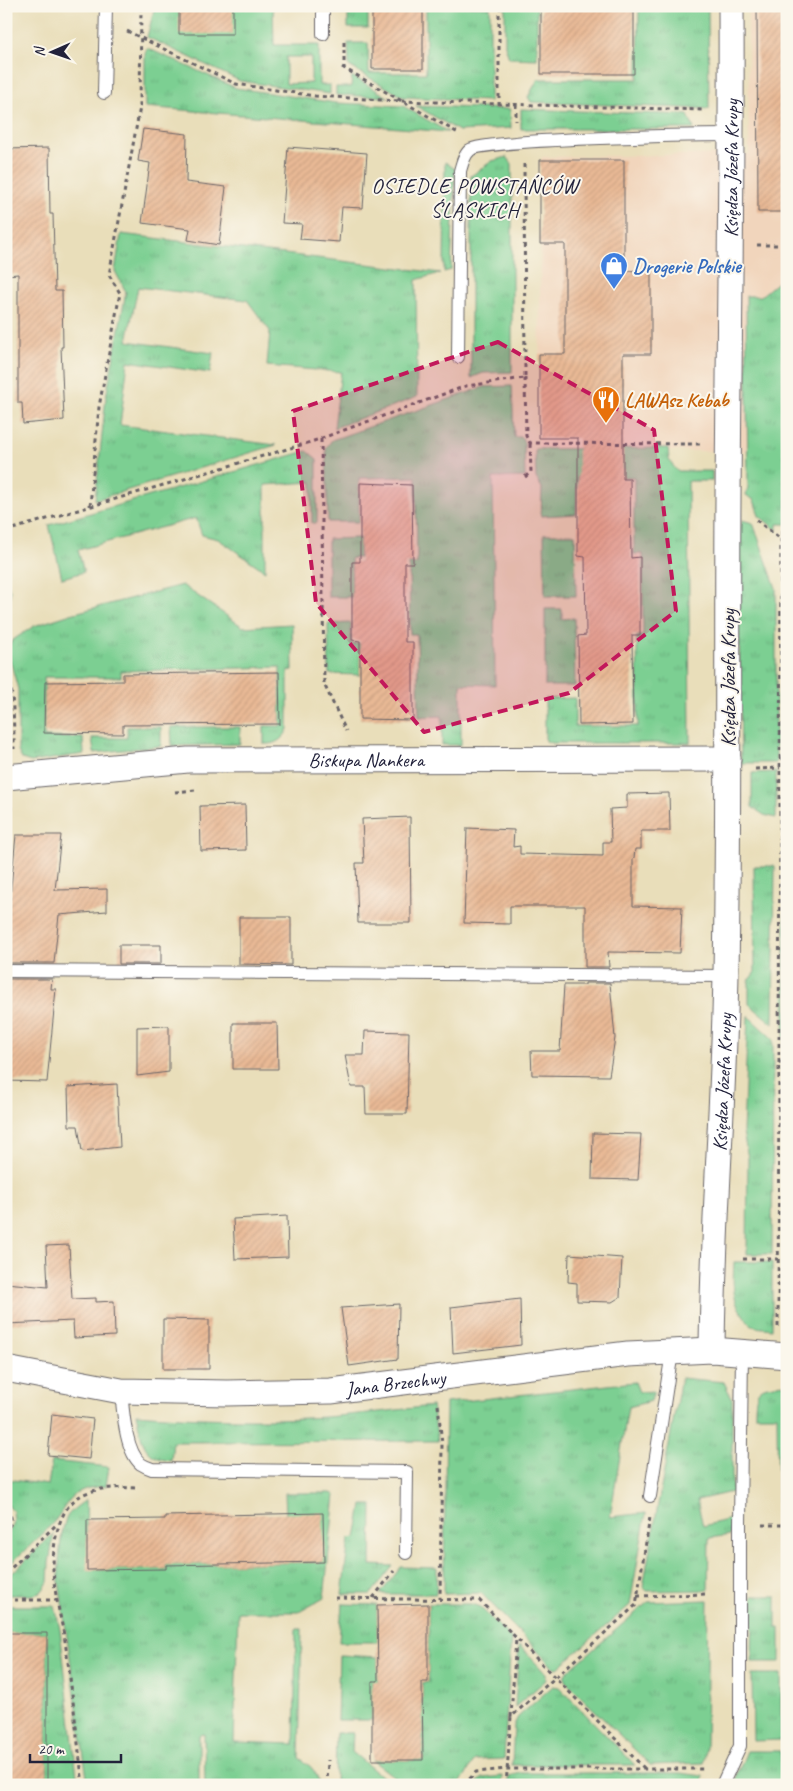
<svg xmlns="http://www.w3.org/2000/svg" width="793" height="1791" font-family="Caveat,sans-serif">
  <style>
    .built { fill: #f1d5bc }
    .grass { fill: url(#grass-tufts); stroke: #4f7866; fill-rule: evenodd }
    .building { fill: url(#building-hatch) }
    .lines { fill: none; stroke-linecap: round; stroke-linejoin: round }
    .service-casing { stroke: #686467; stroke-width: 14 }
    .minor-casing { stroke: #686467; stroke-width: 27 }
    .path { stroke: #686467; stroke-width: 3; stroke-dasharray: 4 4; stroke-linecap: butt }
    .service { stroke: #fff; stroke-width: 12 }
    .minor { stroke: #fff; stroke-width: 25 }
    .marked { fill: #c2185b; fill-opacity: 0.2; stroke: #c2185b; stroke-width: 4; stroke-dasharray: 10 6; stroke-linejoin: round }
    .labels { text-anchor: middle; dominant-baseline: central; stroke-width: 4; stroke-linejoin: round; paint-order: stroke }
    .street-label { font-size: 20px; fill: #22223b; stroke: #fbf7ec }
    .shop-label { font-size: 20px; font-weight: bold; fill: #366cbe; stroke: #fbf7ec; text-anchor: start }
    .food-label { font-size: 20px; font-weight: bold; fill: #c56008; stroke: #fbf7ec; text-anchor: start }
    .neighbourhood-label { font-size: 21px; letter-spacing: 1px; fill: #22223b; stroke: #fbf7ec }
  </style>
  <defs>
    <pattern id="grass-tufts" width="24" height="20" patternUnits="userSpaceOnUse" patternTransform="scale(1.25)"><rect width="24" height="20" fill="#7ccf92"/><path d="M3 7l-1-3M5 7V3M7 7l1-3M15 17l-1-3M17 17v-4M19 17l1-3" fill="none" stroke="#6bb17f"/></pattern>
    <pattern id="building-hatch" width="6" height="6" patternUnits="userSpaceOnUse" patternTransform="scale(1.25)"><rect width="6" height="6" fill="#e9b995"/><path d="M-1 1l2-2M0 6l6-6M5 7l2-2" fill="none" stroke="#c89f81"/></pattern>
  </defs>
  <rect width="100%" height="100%" fill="#fbf7ec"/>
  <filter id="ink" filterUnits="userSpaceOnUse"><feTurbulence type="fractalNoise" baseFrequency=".02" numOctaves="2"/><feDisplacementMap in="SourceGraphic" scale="10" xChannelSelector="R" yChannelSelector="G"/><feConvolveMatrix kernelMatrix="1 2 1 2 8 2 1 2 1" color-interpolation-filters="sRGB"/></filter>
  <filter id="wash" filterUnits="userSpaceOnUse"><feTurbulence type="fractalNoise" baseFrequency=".0096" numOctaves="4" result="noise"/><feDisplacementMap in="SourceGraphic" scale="20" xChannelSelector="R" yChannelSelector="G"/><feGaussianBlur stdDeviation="1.12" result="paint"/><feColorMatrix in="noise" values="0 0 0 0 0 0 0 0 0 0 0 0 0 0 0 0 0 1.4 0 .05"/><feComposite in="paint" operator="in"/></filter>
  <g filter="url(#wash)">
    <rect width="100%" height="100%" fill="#e9deba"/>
    <path class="built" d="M748,6H787V305L751,451H538L542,157L749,154Z"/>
    <path class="grass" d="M155,6H273L274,45H319V85H330V94L240,81L147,37ZM286,57H311V83L286,84Z
      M348,6H368V28H348Z
      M426,6H490V101L403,97L349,66L348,43H368L369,73H426Z
      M505,6H537V59L509,58L505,46Z
      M639,6H708L709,109L531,102L528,97L538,79H638Z
      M147,48L236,88L336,103L403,106L448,132L145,107V53Z
      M352,76L388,97L336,95V87H351Z
      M416,106L510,109L511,128L459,131Z
      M521,109L688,115L694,129H521Z
      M507,157L512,164V372L483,373L471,378V176L492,161Z
      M445,162L455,169L451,270L444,272Z
      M121,234L440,273L416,280L417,397L334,428L341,372L267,366L270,331L247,300L138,287L127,341L213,353L210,373L128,361L120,425L276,445L95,500L106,397L126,292L115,271Z
      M781,279H787V524H777V530L759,516L754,500L746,495L748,487L746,296H761Z
      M512,386L514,437H521L524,443L525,477L493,478L495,685L461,684V745H442V716L419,717L417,634H410L409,564H417L416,477L359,478V522H328L326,448L332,440L484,387Z
      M668,448L669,460L677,471H712V481H688L690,743H551L546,741L545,738V699L575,698V726H638L637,636H643V554H634V477H577L576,514L541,516L542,488L536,478L535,449Z
      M307,451L317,459V523H312V482L265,485V571L218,539L202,535L196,518L78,550L84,572L62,578L49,525Z
      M742,520L753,523L776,588V763H741L738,537Z
      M544,534H575L576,596H545Z
      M359,538V558H351L352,597H328V539Z
      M6,579L10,591L9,620L6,622Z
      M182,585L243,627L292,624L293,670L288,671V729C284,739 275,745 264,744V726H281L280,667L121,671V677H44V737L83,738L84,754L31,762L22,759L18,751V689L7,649L13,640L34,626L71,614Z
      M545,609H562V619L574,618L575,686H545Z
      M351,623V644H360V675L329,674L328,624Z
      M127,727H161V746L94,753L92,738H127Z
      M171,727H240V744L172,746Z
      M786,767L787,768V1058H784Z
      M776,772V818L764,815L752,807V773Z
      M754,866H775L773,1024L749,1004V980L755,972Z
      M748,1016L773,1039L772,1254H747L748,1158L743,1132Z
      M784,1119H787V1182H784Z
      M785,1193L787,1194V1260H784Z
      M734,1262H772V1329C767,1328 760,1328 756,1327C751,1325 747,1320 744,1316C731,1299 733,1282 734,1262Z
      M784,1271H787V1328H784Z
      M681,1378L724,1382L732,1399V1492L697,1500L703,1526L731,1519V1535L709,1538L708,1590L647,1591L643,1587Z
      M635,1382L639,1392L654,1391L651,1401L628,1407L610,1517L646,1513L630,1605L558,1668L553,1667L481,1593L444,1594L446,1403Z
      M787,1384V1519H778L777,1415H755C755,1385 760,1386 787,1384Z
      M432,1406L438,1441L173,1442L171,1461C140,1457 143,1440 136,1414C199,1419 263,1421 326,1417C362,1414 397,1410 432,1406Z
      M52,1461L109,1467L106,1486C97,1487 87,1487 79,1492C66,1499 62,1514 52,1524C38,1540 21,1553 6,1568V1534L13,1525L14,1520L13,1511L6,1504V1479L48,1485Z
      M285,1493H331L335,1495L324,1598L299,1612H238L234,1742L294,1744L296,1629H302L299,1758C310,1765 317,1771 319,1785H205L204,1734L199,1735V1785H88L59,1581C58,1566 60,1528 68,1515C73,1509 79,1505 86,1500L88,1570L166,1569V1565L323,1562L286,1514Z
      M362,1505H372L371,1565L393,1566L371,1594H342L349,1539L356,1538Z
      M54,1533L49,1563L48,1582L45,1587L40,1593L33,1595H6V1579Z
      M401,1567L437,1568L436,1594H380Z
      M753,1596H776V1628H780V1662H752Z
      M708,1600L706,1747L704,1763L650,1765L565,1681V1674L648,1602Z
      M342,1604L377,1605L378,1642H339Z
      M428,1604H471L480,1607L511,1638L504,1759L475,1760L459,1785H405L372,1760H423L422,1682H428Z
      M6,1606H55L60,1630L78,1785H47V1633H6Z
      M519,1645L546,1674V1680L515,1707Z
      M339,1655L378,1657V1681L372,1682V1720H337Z
      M752,1674H781V1740L753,1741Z
      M553,1686L559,1687L635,1765H512L514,1725L518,1717Z
      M336,1733H353L352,1752L392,1785H335Z
      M747,1751H781L782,1785H733Z
      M521,1773H680L703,1776L702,1782L688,1785H509V1776Z
      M503,1776L502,1785H474L483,1778Z"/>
    <g id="blocks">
      <path class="building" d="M179,6H233V34H179Z
        M372,6H423V69H372Z
        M541,6H634V74H541Z
        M757,6H787V212H758Z
        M143,129L187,134L186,182L226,187L219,245L188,240L190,229L142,223L150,163L138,161Z
        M288,147L367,153L363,208L342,207L339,242L300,239L302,224L282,223Z
        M49,148L50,214H53L55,291H62L63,347H61L64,420L23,424L22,403H18V274L6,275V149Z
        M540,160H624V271L651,270V354H623V479H630L631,558L640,557V635H632L633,724L579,725L578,636L586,635L585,557L578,556V438H539V354H565V244H540Z
        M360,483L412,485L413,563H405V642H413V720L360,719V641L352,640V562H360Z
        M279,672L280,724L123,725V734L44,733L45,682L123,681V674Z
        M669,793L670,831H641V849H635L634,858H633V906L682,907L680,953L608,952L609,967H585V906H510V924L464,923L467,828L514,830L513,847L520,846V854L603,856V842H611L610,809L627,808V794Z
        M245,805L246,850L201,851L200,806Z
        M410,817L411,923H358L356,863H364L362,819Z
        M16,835H61L55,890L107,889V911L59,915L54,963H6V938Z
        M239,917H291V965L239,964Z
        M119,945H161V964H119Z
        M6,979H52L51,989H56L47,1082L6,1081Z
        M585,983H610L615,1038L609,1076L532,1075L531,1051H560L564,985H585Z
        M233,1023H277L278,1069H233Z
        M169,1026V1072L137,1076V1027Z
        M365,1031L409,1032L407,1114H366L365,1087H351L345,1055H364Z
        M117,1084L120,1147L82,1151L78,1126H69L68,1087Z
        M593,1133L641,1134L638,1180L592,1179Z
        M287,1216L288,1257L235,1259L233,1219Z
        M69,1245L72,1299L96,1298V1302L114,1301L115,1336L74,1338L73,1321L6,1324V1283L48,1287L46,1246Z
        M569,1254L622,1258L620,1297L612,1302L577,1301V1283L568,1282Z
        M520,1299L521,1345L453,1353L451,1307Z
        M399,1304L398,1359L349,1366L341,1308Z
        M163,1319L209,1320V1369H163Z
        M52,1414L93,1419L89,1459L48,1455Z
        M323,1513L324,1562L166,1565V1569L87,1570V1520L165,1519V1516Z
        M428,1604V1682H422L423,1760H372V1681H378L377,1605Z
        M6,1633H47V1785H6Z"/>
    </g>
  </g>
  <g filter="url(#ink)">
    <use href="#blocks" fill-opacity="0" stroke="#686467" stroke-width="1"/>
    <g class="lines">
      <defs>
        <path id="service" d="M323,6V34
          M104,93L106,6
          M458,357L460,171C462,164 464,155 470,150C484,139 699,135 732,135
          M6,971L726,976
          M121,1391C123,1410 125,1451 141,1464C144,1466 149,1468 152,1469L407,1472L406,1553
          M650,1496L672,1352
          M722,1785L740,1746V1525L742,1351"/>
        <g id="minor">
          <path id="s1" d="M6,777L188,760L728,759"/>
          <path id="s2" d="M712,1350C713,1224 724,1098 726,972C729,814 727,657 728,499C729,335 732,171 731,6"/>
          <path id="s3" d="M6,1369L121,1391L227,1393L331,1391L628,1354L712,1350L787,1356"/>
        </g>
      </defs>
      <use href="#service" class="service-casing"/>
      <use href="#minor" class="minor-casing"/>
      <path class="path" d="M499,6V104
        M127,31L236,84L315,96L400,101L703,110
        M344,42V68
        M342,67L458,133
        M516,104V121
        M757,245H787
        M525,378L526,436L530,443L700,444
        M321,439L324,684L346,731
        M525,477L531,472L530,443
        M90,506L99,407L120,293L109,275L140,107L141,6
        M756,520L781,539
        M6,531L311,442L466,386L525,378L524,163
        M6,659C13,689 14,718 14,749
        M781,757L787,763
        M755,769L780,768
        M175,792L196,790
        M781,858L787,868
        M6,867L11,805
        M779,1062L787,1063
        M743,1259H778
        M778,1327L781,540L782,531L787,527
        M438,1405L442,1444L440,1599
        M6,1509C13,1516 13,1523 6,1530
        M762,1525H787
        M6,1573L58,1523
        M637,1596L708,1594
        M335,1598L479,1600L645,1769
        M373,1598L394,1571
        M6,1600H57
        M511,1717L516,1638
        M83,1785C77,1737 72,1689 65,1641C61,1617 54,1593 53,1569C53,1546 57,1513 76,1499C91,1487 117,1487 135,1488
        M327,1785L328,1760
        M464,1785L476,1772L507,1769H704
        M506,1785L511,1717L636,1605L650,1517"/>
      <use href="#service" class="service"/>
      <use href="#minor" class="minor"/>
    </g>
  </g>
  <path class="marked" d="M498,342L654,430L676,611L569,693L424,732L316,603L293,411Z"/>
  <defs>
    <symbol id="shop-pin" viewBox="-11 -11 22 30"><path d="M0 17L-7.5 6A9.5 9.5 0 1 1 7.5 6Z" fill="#3f7fe0" stroke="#fbf7ec"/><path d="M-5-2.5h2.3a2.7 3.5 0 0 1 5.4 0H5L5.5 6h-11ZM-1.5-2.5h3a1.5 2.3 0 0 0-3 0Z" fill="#fff"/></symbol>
    <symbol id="restaurant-pin" viewBox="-11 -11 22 30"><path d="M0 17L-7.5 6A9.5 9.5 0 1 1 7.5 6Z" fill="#e8710a" stroke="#fbf7ec"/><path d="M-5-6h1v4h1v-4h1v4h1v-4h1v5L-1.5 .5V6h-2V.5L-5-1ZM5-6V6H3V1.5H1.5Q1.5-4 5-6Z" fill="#fff"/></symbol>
  </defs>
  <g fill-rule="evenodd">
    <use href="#shop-pin" x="598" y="250" width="32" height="43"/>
    <use href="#restaurant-pin" x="590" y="384" width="32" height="43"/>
  </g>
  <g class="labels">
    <g class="street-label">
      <text stroke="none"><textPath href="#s2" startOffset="1182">Księdza Józefa Krupy</textPath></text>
      <text transform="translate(728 678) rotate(-90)">Księdza Józefa Krupy</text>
      <text stroke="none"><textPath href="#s1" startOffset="361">Biskupa Nankera</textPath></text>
      <text stroke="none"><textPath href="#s2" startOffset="268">Księdza Józefa Krupy</textPath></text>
      <text stroke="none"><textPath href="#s3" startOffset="392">Jana Brzechwy</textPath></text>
    </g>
    <g class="shop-label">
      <text x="633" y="266">Drogerie Polskie</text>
    </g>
    <g class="food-label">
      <text x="625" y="400">LAWAsz Kebab</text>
    </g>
    <g class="neighbourhood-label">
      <text x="475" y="186">OSIEDLE POWSTAŃCÓW<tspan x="475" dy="24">ŚLĄSKICH</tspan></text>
    </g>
  </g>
  <rect width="793" height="1791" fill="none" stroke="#fbf7ec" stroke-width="25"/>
  <g transform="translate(52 52) rotate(268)" stroke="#fbf7ec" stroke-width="4" paint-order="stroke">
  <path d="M0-4L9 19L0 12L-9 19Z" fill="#22223b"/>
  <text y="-8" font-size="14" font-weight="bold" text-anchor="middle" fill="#22223b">N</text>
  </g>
  <path d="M30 1754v8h91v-8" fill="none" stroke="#22223b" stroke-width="2.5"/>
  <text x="38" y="1754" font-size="15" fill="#22223b" stroke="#fbf7ec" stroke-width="4" paint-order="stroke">20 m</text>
</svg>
